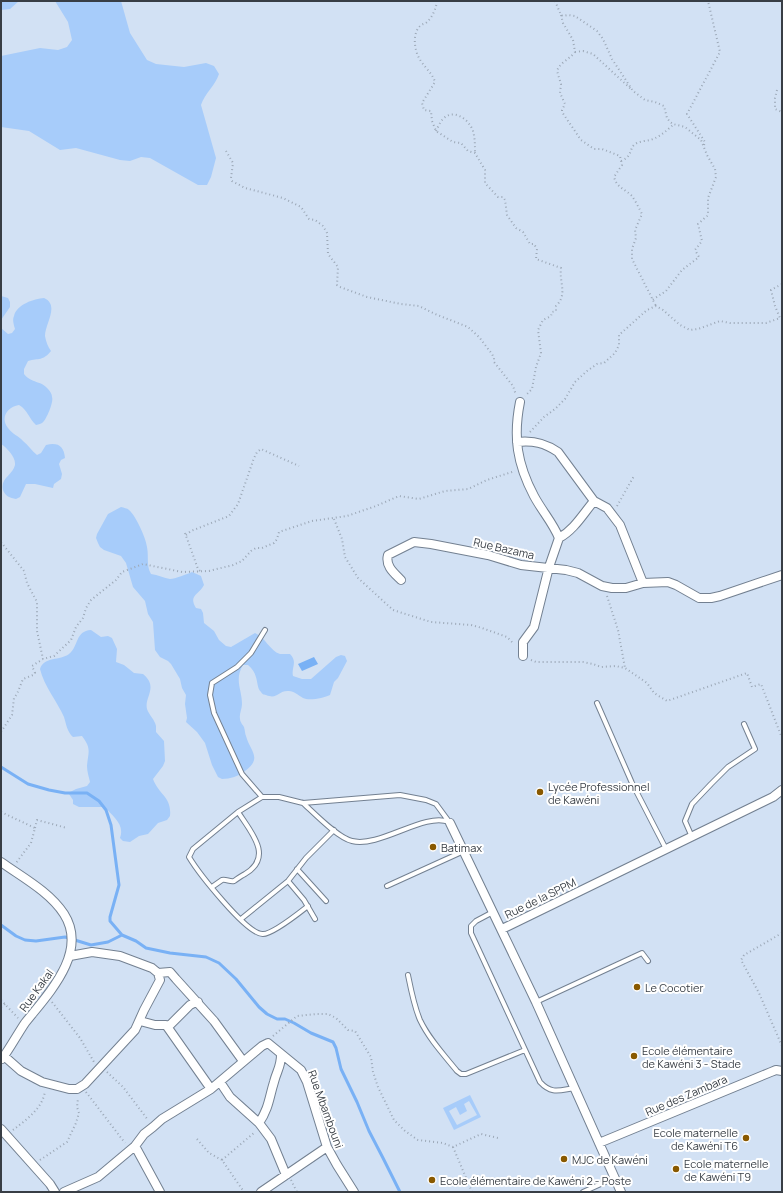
<svg xmlns="http://www.w3.org/2000/svg" width="783" height="1193" font-family="Manrope,sans-serif">
  <style>
    .green { fill: #a7ccfa; fill-rule: evenodd }
    .water { fill: #79b1f5 }
    .lines { fill: none; stroke-linecap: round; stroke-linejoin: round }
    .stream { stroke: #79b1f5; stroke-width: 3 }
    .lane-casing { stroke: #738091; stroke-width: 6 }
    .street-casing { stroke: #738091; stroke-width: 10 }
    .path { stroke: #9ca8b7; stroke-width: 2; stroke-dasharray: 1 3; stroke-linecap: butt }
    .lane { stroke: #fff; stroke-width: 4 }
    .street { stroke: #fff; stroke-width: 8 }
    .poi-dot { fill: #895900; stroke: #fff; stroke-width: 1.5 }
    .labels { text-anchor: middle; dominant-baseline: central; stroke-width: 4; stroke-linejoin: round; paint-order: stroke }
    .street-label { font-size: 11px; fill: #383e45; stroke: #fff }
    .poi-label { font-size: 11px; fill: #383e45; stroke: #fff; text-anchor: start }
  </style>
  <rect width="100%" height="100%" fill="#d2e1f4"/>
  <path class="green" d="M1,1H19L10,9L1,10Z
    M55,1H121L130,33L147,60L156,64L184,67L206,63L214,66L219,74C215,86 205,93 201,105L216,158L211,177L207,185H198L150,158L141,157L130,161L120,160L76,148L60,150L29,131L1,127V56L40,48L58,50L67,47L72,40L68,22Z
    M1,296L8,298L10,302V307L1,320Z
    M44,298C60,305 45,324 45,336C46,342 48,347 51,351C43,361 39,358 28,361L24,369V374C32,384 41,380 48,389C50,391 52,394 52,397C54,402 46,421 42,423C41,424 39,424 36,425C29,419 28,410 19,405C7,407 0,418 8,428C12,434 19,436 23,441C28,445 32,451 37,455L41,453L46,445C58,442 64,446 65,458L61,460L59,464L62,474L61,479L54,484L53,488L35,484H26L20,497L16,499C10,498 5,496 3,490C0,478 13,475 15,465C16,457 7,448 1,444V328L8,334L12,333L15,329C14,325 12,320 14,316C17,304 34,299 44,298Z
    M121,507C124,508 127,508 129,510C136,516 146,538 147,547C149,557 146,565 151,574C158,575 164,578 170,579C175,579 187,574 192,572L201,576L204,585C199,595 188,595 196,608L201,609L203,613L204,623L214,631L219,640L226,646L231,647L255,633C265,637 270,651 280,654C284,654 287,654 290,654C298,662 291,668 293,676L302,679H311L336,657L341,655L345,656L347,661L338,678L334,682L330,695C324,698 309,701 303,698C298,695 294,691 289,691C278,690 278,700 266,695C263,694 263,695 261,692C255,686 260,675 248,665H243C234,680 242,689 242,704C242,709 239,714 240,719C240,722 243,725 244,727C245,730 245,734 246,736C250,751 263,758 245,771C239,776 230,779 222,779L218,777L212,765L205,743L197,732L186,722L187,718L185,704L186,695L182,688L180,679L171,664L168,661L160,657L155,650L153,622L148,614L145,601L133,587L126,563L121,556L104,550L100,547L98,543L96,538L97,534L108,514Z
    M91,630L101,637L108,636L112,638L117,649L116,662L124,665L134,673L143,674C159,687 144,697 147,709C149,715 155,720 156,726C156,728 156,730 156,732L164,741L165,761L163,766L153,779C159,795 172,797 170,816L167,820L158,823L148,834L139,836L130,842L123,841L120,838C125,824 113,817 105,807H79L73,804V800L69,794L70,792L76,789L87,786L90,782C89,777 87,772 87,766C88,752 92,749 82,736L73,737C67,732 66,723 64,717C57,701 44,686 40,669C44,656 60,661 69,654C79,646 75,631 91,630Z
    M470,1095L481,1117L454,1130L443,1108ZM469,1101L477,1115L457,1125L449,1111L456,1107L460,1115L467,1111L464,1104Z"/>
  <path class="water" d="M314,657L318,664L302,671L298,664Z"/>
  <g class="lines">
    <path class="stream" d="M1,767L28,784L49,790L65,793H87L99,801L106,810L111,825L119,885L110,917V921L122,935L136,941L146,948L170,953L206,957L219,963L236,979L259,1007L267,1014L277,1019H285L294,1023L311,1033L333,1042L336,1048L341,1069L357,1102L369,1131L383,1158L400,1192
      M1,925L16,936L25,940L36,941L65,937L91,945L108,942L122,935"/>
    <defs>
      <path id="lane" d="M597,703L632,783L666,849
        M262,797L242,774L214,713L210,695L212,683L237,667L251,653L265,630
        M303,803C314,813 338,838 352,841C380,848 424,812 449,822
        M692,837L685,821L692,804L711,784L728,767L755,749L744,724
        M297,869L326,901
        M288,881L304,900L315,919
        M387,886L464,851
        M212,887L222,880C226,879 230,882 234,881C237,879 241,876 245,874C274,857 251,832 238,812
        M308,906C299,913 273,934 263,934C247,935 198,872 189,857L193,849L238,812L262,797H279L303,803L400,795L426,800L436,804L450,823
        M493,912L476,921L471,926V933L540,1082C552,1095 560,1090 575,1088
        M241,919L288,881L306,858L334,830
        M408,975C411,990 414,1006 420,1020C429,1039 444,1055 457,1071L461,1074H466L525,1050
        M536,1002L642,953L648,961
        M583,1192L614,1178"/>
      <path id="street" d="M520,402C513,437 517,464 534,496C542,511 553,523 559,538L549,567L534,627L523,642V656
        M517,442C533,440 545,443 558,452L594,501L607,508L620,525L643,583
        M559,538C574,530 583,514 594,501
        M401,580C394,573 385,566 388,555L414,542L431,544L488,555L521,565L566,570L578,573L602,586L612,588H626L643,583L668,582L676,585L699,598H711L720,596L782,575
        M450,823L536,1002L621,1192
        M1,862C22,877 50,892 64,914C89,953 47,995 25,1023C17,1035 10,1048 2,1059
        M502,929L773,797L782,790
        M158,973L170,972L176,979L214,1021L243,1061
        M140,1021L155,1025H166L211,1089
        M168,1027L190,1005L194,1003L198,1002
        M4,1056L21,1071L42,1082L69,1089H77L85,1084L135,1030L144,1010L160,980L158,973L152,968L120,956L92,952L70,956
        M220,1082L230,1097L259,1123L271,1139L286,1175
        M259,1123C269,1108 269,1098 274,1082C277,1070 281,1067 281,1055
        M1,1129L50,1184L55,1192
        M599,1143L771,1072L776,1070L782,1071
        M135,1146L160,1192
        M64,1192L98,1177L135,1146L144,1134L153,1127L162,1119L211,1089L262,1046L268,1043L301,1070L307,1082L327,1147L337,1165L354,1192
        M261,1192L327,1147"/>
    </defs>
    <use href="#lane" class="lane-casing"/>
    <use href="#street" class="street-casing"/>
    <path class="path" d="M437,1C436,9 432,18 426,23C424,24 422,24 420,26C414,32 414,42 416,50C419,64 432,71 435,82L422,103L424,110L431,111L432,121L436,131L453,142L461,143L468,151L475,153L485,170V183L498,197H503L505,200L507,215L516,228L523,232L530,244H534L537,249L536,259L561,268C559,283 568,294 556,306V311L552,312L551,316L543,320L538,330L541,353L536,367L532,389L525,396
      M555,1L561,15L563,16L568,15L575,16L597,31L603,39L612,59L633,91L645,100L655,102L664,106L667,118L670,122L673,124L685,127L701,140L707,155L715,169L716,177L708,198V213L707,216L698,224L702,241L695,250L699,257L682,270L666,291L652,300
      M561,15L563,23L573,40L575,52C569,60 560,62 557,71L561,84L560,93L565,104L562,110V112L581,140L594,149H602L620,156L622,165L614,177C617,188 625,189 632,196C635,200 640,210 642,214L635,230L636,238L632,249V259L656,306
      M575,52L583,51L593,54L631,89
      M777,90L775,98V109L782,112
      M436,131C438,127 440,122 443,119C453,108 469,119 473,131C475,138 475,145 475,153
      M704,145L705,142L687,114L720,52L708,1
      M226,151L233,163L231,178L232,181L245,188L283,198L301,207L309,219L315,220L323,226L327,233L328,254L338,267L337,285L340,287L367,297L401,304L419,306L435,314L468,327L479,337L492,354L494,358V362L513,386L516,395
      M621,161C634,156 628,147 637,143C641,141 646,141 650,140C660,137 666,131 673,125
      M530,432L544,417L555,409L565,399L575,382L587,371L597,364L604,363L615,353L619,345V335L647,310L656,306L663,310L680,325L690,330L698,329L720,321L730,323H766L780,318L775,306L771,290L782,284
      M617,506L634,476
      M334,519L342,539L345,557L358,578L393,610L431,622L471,625L482,628L507,637L514,644
      M185,533L198,569L201,572
      M186,535L191,531L229,516L238,504L254,458L257,452L261,449L299,466
      M1,542L24,571L27,583L37,602V631L43,659
      M607,596L618,630L625,668
      M531,660L536,662H583L593,664L601,667L616,666L625,668L647,683L654,693L667,701L747,673L752,687L761,684L782,738
      M1,732L12,715L14,698L17,694L23,679L33,675L35,673L32,666L43,659L54,656L71,640L76,627L83,618L86,608L91,600L116,580L122,572L143,564L182,572L209,571L233,565L242,561L251,551L256,548H262L274,543L277,539L279,532L312,521L347,516L376,506L399,496L419,499L445,491L468,489L487,480L515,471
      M1,812L35,828L31,843L16,863
      M35,828L37,820L67,828
      M782,933L744,955L741,960L759,993L782,1046
      M1,1000L18,1018
      M52,1002L80,1038L94,1062
      M1,1007L5,1004
      M273,1036L297,1016L316,1014H328L336,1018L348,1030L355,1031L371,1057L373,1072L378,1087L394,1120L405,1131L418,1140L443,1143L453,1147L481,1134L498,1138
      M107,1072L123,1087L148,1120
      M86,1092L125,1143
      M13,1130C26,1120 43,1108 45,1091
      M197,1139L209,1153L222,1160L244,1192
      M453,1147L472,1192
      M40,1160L67,1142L76,1123L79,1113L77,1107L78,1098
      M222,1160L255,1132
      M291,1180L297,1192"/>
    <use href="#lane" class="lane"/>
    <use href="#street" class="street"/>
  </g>
  <g class="poi-dot">
    <circle cx="540" cy="792" r="4"/>
    <circle cx="433" cy="847" r="4"/>
    <circle cx="637" cy="987" r="4"/>
    <circle cx="634" cy="1056" r="4"/>
    <circle cx="746" cy="1138" r="4"/>
    <circle cx="564" cy="1159" r="4"/>
    <circle cx="676" cy="1169" r="4"/>
    <circle cx="432" cy="1180" r="4"/>
  </g>
  <g class="labels">
    <g class="street-label">
      <text transform="translate(504 548) rotate(13)">Rue Bazama</text>
      <text transform="translate(540 898) rotate(-26)">Rue de la SPPM</text>
      <text transform="translate(36 990) rotate(-54)">Rue Kakal</text>
      <text transform="translate(686 1095) rotate(-23)">Rue des Zambara</text>
      <text transform="translate(326 1109) rotate(70)">Rue Mbambouni</text>
    </g>
    <g class="poi-label">
      <text x="548" y="786">Lycée Professionnel<tspan x="548" dy="13">de Kawéni</tspan></text>
      <text x="441" y="847">Batimax</text>
      <text x="645" y="987">Le Cocotier</text>
      <text x="642" y="1050">Ecole élémentaire<tspan x="642" dy="13">de Kawéni 3 - Stade</tspan></text>
      <text x="738" y="1132" text-anchor="end">Ecole maternelle<tspan x="738" dy="13">de Kawéni T6</tspan></text>
      <text x="572" y="1159">MJC de Kawéni</text>
      <text x="684" y="1163">Ecole maternelle<tspan x="684" dy="13">de Kawéni T9</tspan></text>
      <text x="440" y="1180">Ecole élémentaire de Kawéni 2 - Poste</text>
    </g>
  </g>
  <rect width="783" height="1193" fill="none" stroke="#383e45" stroke-width="4"/>
</svg>
